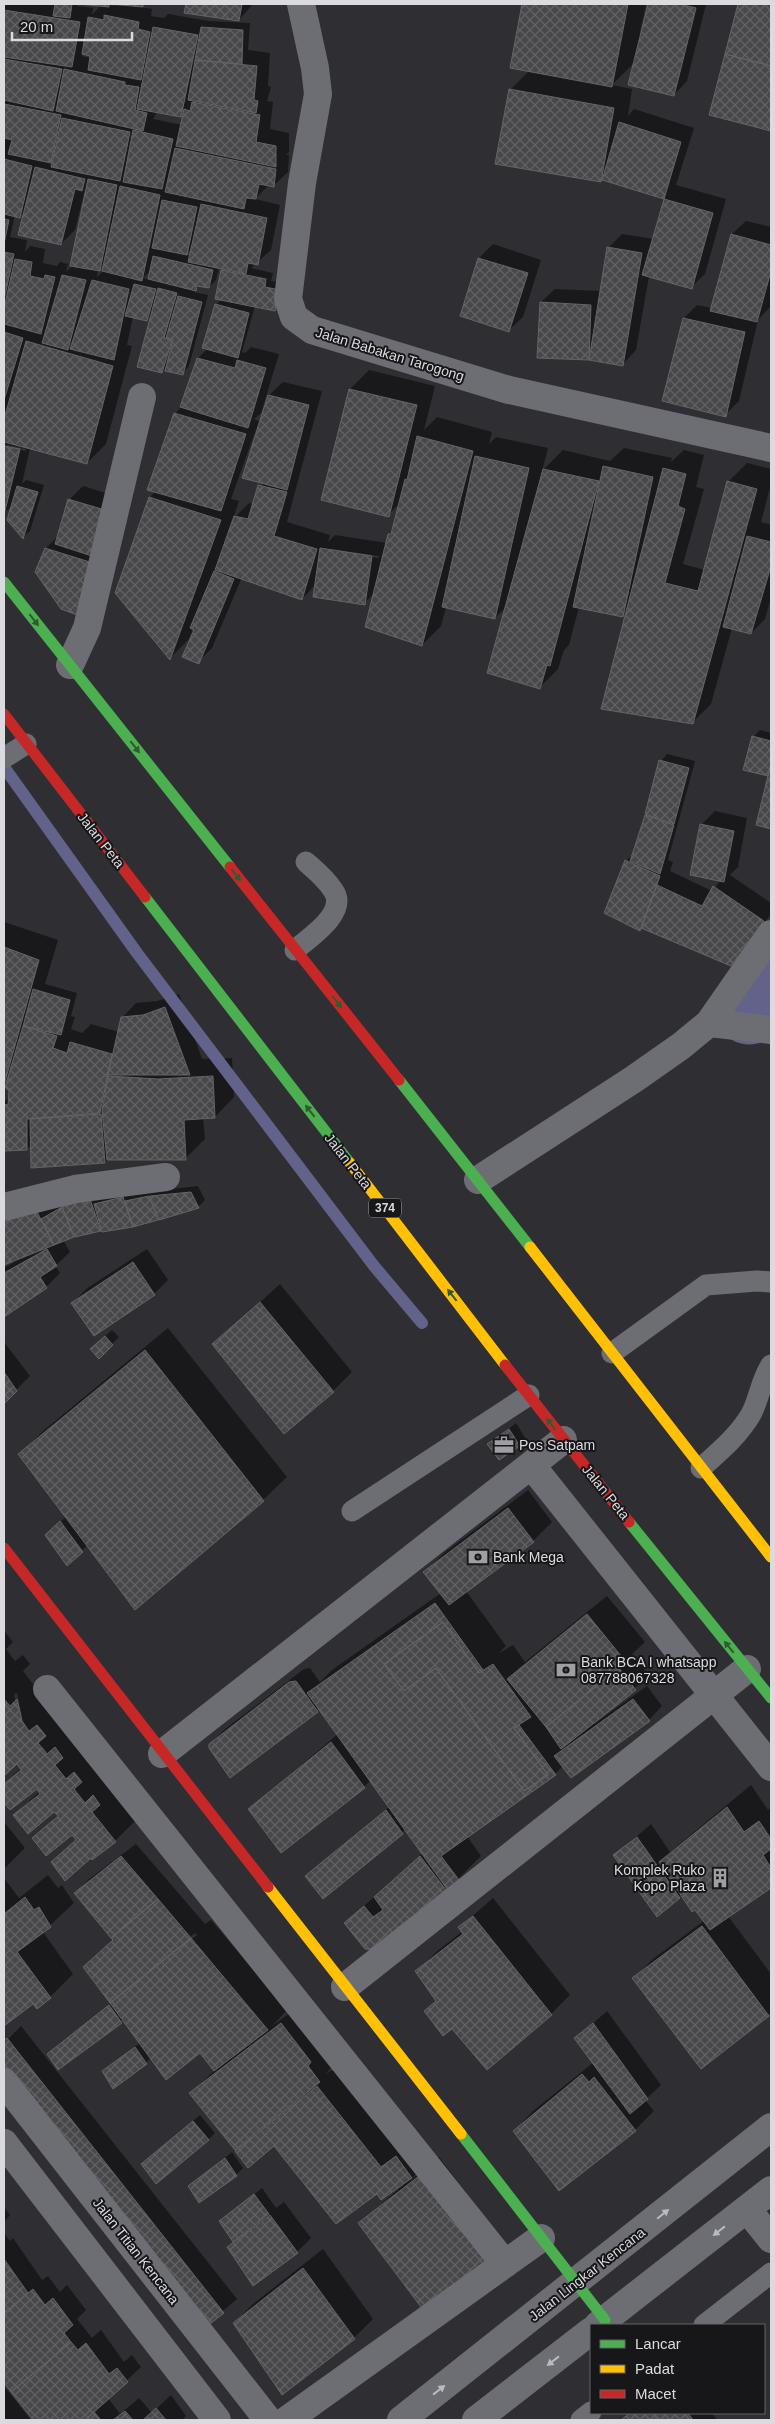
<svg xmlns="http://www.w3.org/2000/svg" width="775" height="2424" font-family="Arial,sans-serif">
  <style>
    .shadow { fill: #0007; fill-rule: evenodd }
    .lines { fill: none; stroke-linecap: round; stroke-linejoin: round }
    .stream { stroke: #63628b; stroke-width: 12 }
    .river { stroke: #63628b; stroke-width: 71 }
    .building { fill: url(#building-cross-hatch); stroke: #646467 }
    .lane { stroke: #6d6d74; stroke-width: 21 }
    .street { stroke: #6d6d74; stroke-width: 28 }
    .fast { stroke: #4caf50; stroke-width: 11 }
    .slow { stroke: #ffc107; stroke-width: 11 }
    .jam { stroke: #c62828; stroke-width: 11 }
    .oneway { fill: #2f5b32 }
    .oneway2 { fill: #bababf }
    .labels { text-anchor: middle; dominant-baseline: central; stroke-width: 4; stroke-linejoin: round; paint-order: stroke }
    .shield { fill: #17171a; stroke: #a0a0a4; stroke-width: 1 }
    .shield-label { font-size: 12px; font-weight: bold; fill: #dbdbdf }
    .street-label { font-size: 14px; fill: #dbdbdf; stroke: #17171a }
    .poi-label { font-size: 14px; fill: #dbdbdf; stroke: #17171a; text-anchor: start }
  </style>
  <defs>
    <pattern id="building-cross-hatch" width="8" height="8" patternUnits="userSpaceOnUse" patternTransform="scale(1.25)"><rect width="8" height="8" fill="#48484a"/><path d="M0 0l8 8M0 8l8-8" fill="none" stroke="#626264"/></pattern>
  </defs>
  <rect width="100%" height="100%" fill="#2f2f33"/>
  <path class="shadow" d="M5,4H77V6L93,8L92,15L101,5L90,4H111L109,5L115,6L117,4H144L141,7L152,9L151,16L164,18L168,14L209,21L250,23L248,50L270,53L268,86L271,87L267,101L273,102L270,129L289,133V152L286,155H289L288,172L274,185H269L255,199L280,205L271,250L251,268L273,273L271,281L286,283L281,303L274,310L255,306L242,352L245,353L251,347L279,354L261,413L254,419L259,421L231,499L239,501L233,519L249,503L254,504L263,482L244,477L269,395L283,382L322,391L287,522L330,535L328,542L335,535L387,543L389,534L394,530L400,503L388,515L350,389L369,370L435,386L424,430L437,417L492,432L489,444L496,437L548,448L542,471L563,450L610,461L624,448L672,458L671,462L684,450L704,455L696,487L704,489L683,564L705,570L728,482L747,463L771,469V484L761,522L771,525V597L765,619L751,633L732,628L711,704L692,723L627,611L623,616L579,607L569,645L564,650L558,669L539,688L507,606L495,618L446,607L441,626L422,645L375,593L364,603L316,584L302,599L242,577L212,648L198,662L196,630L193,628L189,639L170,658L116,592L150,497L156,491L175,414L181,407L198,358L208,348L216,305L221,299L222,271L225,268L219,267L216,280L209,287L200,285L194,292L208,295L189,366L183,373L168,366L162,371L153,314L147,320L133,316L127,345L132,346L106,444L87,463L30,448L22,484L26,480L44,485L30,531L23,537L13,505L4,513V447L26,451V449L4,444V423L6,415L4,417ZM84,53L92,55L91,58L81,56ZM185,111L182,125L153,119L157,112L181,116ZM85,189L87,190L73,265L66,272L68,264L60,262L57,266L43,263L45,249L30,246L25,252L27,240L10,237L15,215L20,216L26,211L61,244L75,230ZM193,247L191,256L185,255ZM104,265L103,271L97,277L98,270ZM151,270L149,279L143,278ZM331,549L379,556L378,558L331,551Z
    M187,4H253L239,20L186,12Z
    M523,4H646L640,32H643L650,4H706L687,81L674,95L635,62L612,85L632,89L628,116L634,109L694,128L676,185L726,199L705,274L691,287L649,276L636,350L623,364L589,358L541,302L555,289L601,291L608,248L622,234L654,239L666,199L602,179L600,181L510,90L529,71L511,67Z
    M740,4H771V130L711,114Z
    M746,221L771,227V306L758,320L739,401L725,415L684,318L697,305L712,308L732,234Z
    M493,244L541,260L523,317L509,330L461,315L479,258Z
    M83,486L128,500L94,601L46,548L59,535L70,499Z
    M760,730L771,733V827L758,824L771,772L753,737Z
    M667,754L695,761L668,860L673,862L670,871L712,891L721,880L701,825L715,811L747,818L738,867L730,875L771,903V914L744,950L731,964L642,927L626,861L633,854L661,761Z
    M4,922L58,940L45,984L77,993L71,1016L75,1017L71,1029L82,1033L91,1024L119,1032L123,1017L136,1003L157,1001L179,994L202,1059L232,1058L234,1097L215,1117H203L205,1139L186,1158L108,1159L105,1162L33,1166L32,1144L27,1149L4,1150V1102L10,1096V1090L6,1086L4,1089Z
    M198,1186L205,1200L198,1207L134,1226L103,1231L102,1228L63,1240L70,1252L55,1266L60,1273L46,1287L4,1315V1268L15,1262L4,1264V1209L50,1197L56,1208L71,1201L97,1193L99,1200L102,1197Z
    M147,1249L168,1280L154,1294L94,1335L73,1303L86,1289Z
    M280,1284L352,1372L333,1391L214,1344Z
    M168,1328L287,1477L263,1500L135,1608L88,1545L67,1564L53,1528L66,1517L20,1454L43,1431Z
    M112,1330L119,1337L99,1357V1342Z
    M4,1342L30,1376L4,1402Z
    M516,1423L526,1439L519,1445L489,1444Z
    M528,1490L552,1522L533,1541L466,1591L506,1646L498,1654L513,1645L525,1662L607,1596L645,1642L632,1654L649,1676L593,1723L594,1724L647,1686L662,1706L649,1720L563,1766L555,1774L467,1836L481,1856L458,1879L375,1948L345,1923L423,1853L406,1829L323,1897L307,1876L390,1806L371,1780L364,1787L249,1809L338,1734L320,1708L210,1744L224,1730L304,1669L310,1668L320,1682L332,1670L441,1593L425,1572L444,1553Z
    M5,1632L13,1642L6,1649L15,1661L23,1655L30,1664L23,1671L33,1684L40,1678L138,1818L115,1841L91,1856L53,1862L77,1839L73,1833L34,1839L58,1814L54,1810L15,1815L40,1791L37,1787L10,1808L4,1801V1784L21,1768L17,1762L4,1774ZM17,1693L22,1717L20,1719L14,1694ZM43,1747L51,1759L41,1749Z
    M751,1785L768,1810L771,1807V1886L728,1916L771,1974V2012L768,2015L634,1978L653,1959L705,1920L682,1894L679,1897L615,1855L651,1824L670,1852Z
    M4,1822L25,1848L4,1869Z
    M136,1844L205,1924L211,1920L287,2010L272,2026L301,2005L338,2061L325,2074L336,2068L430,2157L411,2180L439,2157L503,2241L484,2260L360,2223L403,2185L402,2184L377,2192L274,2145L249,2166L191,2093L215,2070L200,2051L151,2057L146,2063L103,2071L141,2042L124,2020L48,2054L112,2003L114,1939L75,1893L89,1879ZM195,1933L197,1935L131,1988V1985Z
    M48,1875L58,1888L62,1885L74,1903L43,1932L73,1974L50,1997L33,2002L4,2024V1878L19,1898Z
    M493,1898L570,1995L551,2014L452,2028L426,2011L437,2000L417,1971L436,1952L463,1931L460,1927Z
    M607,2011L661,2085L645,2100L654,2111L635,2130L514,2131L533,2111L594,2062L576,2038Z
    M21,2026L237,2299L210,2322L4,2063V2043Z
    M200,2115L215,2133L208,2140L150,2157Z
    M232,2152L243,2168L236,2175L190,2186Z
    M262,2188L276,2208L284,2202L311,2238L297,2252L228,2247L234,2242L221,2221Z
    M4,2207L10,2215L4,2222Z
    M4,2233L10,2241L13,2238L42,2280L48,2276L60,2292L67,2285L86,2310L77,2319L92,2338L101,2330L124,2362L132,2355L141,2367L108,2398L120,2414L139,2398L152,2413L171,2395L186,2416L182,2420H34L4,2381Z
    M323,2249L373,2319L354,2338L234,2323L253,2304Z
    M4,2386L31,2420H4Z
    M630,2413H712L717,2420H623Z"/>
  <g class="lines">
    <path class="stream" d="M4,767L137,953L374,1266L422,1323"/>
    <path class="river" d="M749,1009L771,976"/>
  </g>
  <path class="building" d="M55,4H72L70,18L53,16Z
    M79,4H143V7L109,4V7Z
    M186,4H242L239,21L184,13Z
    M522,4H628L612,87L510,68Z
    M648,4H679L696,8L674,96L628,85Z
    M738,4H771V66L725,54Z
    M4,10L80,22L72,67L4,57Z
    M104,15L139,22L138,29L150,32L141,80L88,70L90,56L82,54L88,17L104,20Z
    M153,27L198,35L181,117L137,109Z
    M201,27L243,30L242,64L195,60Z
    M725,54L771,66V131L709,115Z
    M4,59L62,69L53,111L4,100Z
    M195,60L257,66L254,100L258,101L256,113L188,100Z
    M64,69L125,82V85L139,87L135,110L147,113L143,131L56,111Z
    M509,89L614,108L601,182L495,164Z
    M192,102L260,115L256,142L276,146V167L176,146L184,109L190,111Z
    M4,104L61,115L51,163L8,154L12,140L4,138Z
    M62,118L130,132L120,181L51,167Z
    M619,122L681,142L664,199L602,180Z
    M133,130L173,139L162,189L123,182Z
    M175,148L276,169L274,187L259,184L256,199L246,198L244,209L165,192Z
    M4,159L32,166L20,218L4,214Z
    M35,167L85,179L82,191L75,189L61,245L18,235Z
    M88,179L117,185L100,271L70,266Z
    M120,186L160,195L142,281L102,271Z
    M664,199L713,213L692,289L642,275Z
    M162,200L197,207L187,255L152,248Z
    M201,204L267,218L258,265L248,263L246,274L188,262Z
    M4,219L9,220L4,244Z
    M731,234L771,245V271L757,322L710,311Z
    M607,247L642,253L623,366L589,360Z
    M4,252L14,254L4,300Z
    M153,256L213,270L209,288L197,286L196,291L148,279Z
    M478,258L528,273L509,332L460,316Z
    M15,259L32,262L30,276L44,279L45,275L55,277L41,334L4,324V308Z
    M221,270L266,279L265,287L280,290L275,311L215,299Z
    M62,275L86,280L68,350L42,343Z
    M92,280L129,289L114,360L70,349Z
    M134,284L156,289L147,321L125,316Z
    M158,288L177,293L164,338L172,340L162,373L137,367Z
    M178,296L202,302L183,375L165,371L173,339L166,338Z
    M540,302L591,305L589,360L537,358Z
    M215,304L249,313L238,358L202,348Z
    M683,318L745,332L726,417L662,401Z
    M4,332L23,338L4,400Z
    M26,341L113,366L87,464L4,442V419Z
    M197,358L235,368L237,360L266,368L248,428L180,407Z
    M349,389L417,405L389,517L321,500Z
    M268,395L309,405L287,490L242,478Z
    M174,413L246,434L221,511L147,490Z
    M417,436L473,451L422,646L365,627L388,534H391L405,479L407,480Z
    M4,446L20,449L4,515Z
    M475,456L529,468L495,619L442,607Z
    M603,466L653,477L623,617L573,607Z
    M663,468L686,474L678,506L685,509L665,583L698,591L727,481L757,489L693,724L601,709Z
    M543,469L599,481L550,666L547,665L540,689L487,673Z
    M258,485L287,492L274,536L317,549L302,600L215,570L234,516L248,519Z
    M17,486L38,492L23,539L7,520Z
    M149,497L221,520L170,660L115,593Z
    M68,499L115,513L98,558L55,544Z
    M747,536L771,542V566L751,634L723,627Z
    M45,548L96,564L80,616L61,609L35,572Z
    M320,548L372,556L365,605L313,597Z
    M214,571L234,579L199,664L182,657L194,630L190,628Z
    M752,736L771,741V763L768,776L743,770Z
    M659,760L689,768L674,824L645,814Z
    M771,763V829L756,825Z
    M645,815L674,825L660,874L630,861Z
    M700,824L734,831L724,882L690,875Z
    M625,860L660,876L640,931L604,913Z
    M657,885L702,906L713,886L764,921L731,966L641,928Z
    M4,947L39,960L4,1085Z
    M33,989L70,1000L61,1035L23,1026Z
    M165,1007L190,1075H108L121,1017L143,1015Z
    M23,1026L57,1036L53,1048L67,1053L70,1042L112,1054L100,1113L27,1119V1150L4,1151V1104L8,1105L9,1091L5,1087Z
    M108,1076L158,1079L213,1076L215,1118L184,1120L186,1160H107L102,1111Z
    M101,1114L105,1163L31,1168L30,1119Z
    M191,1192L199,1208L159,1220L150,1196Z
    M149,1196L158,1220L133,1227L125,1201Z
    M123,1197L133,1227L102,1232L94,1204Z
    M90,1199L101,1231L75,1237L62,1207Z
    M62,1207L74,1237L54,1245L41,1219Z
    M36,1210L54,1245L4,1265V1222Z
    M47,1249L57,1266L40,1277L47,1288L4,1317V1273Z
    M133,1262L155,1295L94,1336L71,1303Z
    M260,1302L334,1392L284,1434L212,1344Z
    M105,1336L113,1345L99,1359L90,1349Z
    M145,1350L264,1501L135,1610L18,1454Z
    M4,1372L17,1391L4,1404Z
    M509,1429L520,1446L499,1460L487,1444Z
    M508,1508L534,1542L449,1605L423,1572Z
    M60,1521L83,1552L67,1566L45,1535Z
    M435,1603L483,1670L479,1673L443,1622L384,1664L404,1691L436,1668L524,1791L548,1775L514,1728L519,1725L556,1775L441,1856L459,1880L447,1889L307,1693Z
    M587,1614L626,1662L546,1727L507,1679Z
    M443,1622L479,1673L493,1664L531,1717L514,1728L548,1775L524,1791L436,1668L404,1691L384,1664Z
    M619,1668L636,1690L561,1749L546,1727Z
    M296,1681L318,1712L230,1778L209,1748V1744L289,1682Z
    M4,1699L10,1706L17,1699L22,1721L29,1731L37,1725L46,1736L38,1743L47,1754L55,1747L63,1758L55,1765L66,1779L74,1772L82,1782L74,1789L85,1803L93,1795L100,1805L92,1812L116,1842L92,1860L91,1858L65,1881L51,1862L76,1840L72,1835L46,1856L32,1838L58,1816L54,1812L28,1834L13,1815L40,1794L37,1789L10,1810L4,1803V1784L21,1770L17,1764L4,1776Z
    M633,1699L650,1721L571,1778L554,1756Z
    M331,1742L365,1788L281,1853L248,1809Z
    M727,1807L744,1832L759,1821L771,1839V1849L763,1855L771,1868V1888L710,1930L695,1910L692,1912L659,1862Z
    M386,1810L403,1834L323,1899L305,1876Z
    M637,1837L680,1898L657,1917L613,1855Z
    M121,1856L158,1899L111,1938L74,1893Z
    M420,1856L446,1890L376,1950L365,1949L344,1923L364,1906L373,1917L383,1910L374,1897Z
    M25,1897L34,1910L39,1907L51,1927L17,1952L51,1998L37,2009L33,2004L4,2026V1914Z
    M158,1899L191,1938L110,2003L83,1967L113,1940L111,1938Z
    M473,1916L552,2015L487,2070L452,2029L443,2036L424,2011L436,2001L415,1971L463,1934L458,1927Z
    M702,1926L769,2016L701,2069L632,1978Z
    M191,1938L268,2030L214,2071L200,2053L166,2080L110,2003Z
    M109,2005L122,2023L58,2070L47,2054Z
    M281,2023L311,2062L308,2066L320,2082L235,2150L189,2093Z
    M593,2023L648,2099L630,2114L574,2038Z
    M7,2038L224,2313L210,2324L4,2065V2041Z
    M135,2047L147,2064L113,2089L102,2071Z
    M582,2074L589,2082L594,2077L636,2131L559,2191L513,2131Z
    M317,2086L381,2167L396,2156L412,2178L381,2200L377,2194L336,2224L274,2146L248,2168L235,2151Z
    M193,2121L209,2140L156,2184L141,2164Z
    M225,2158L237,2176L199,2203L188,2186Z
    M419,2176L485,2261L424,2311L358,2223Z
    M254,2194L269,2214L233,2242L219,2221Z
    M270,2215L298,2253L253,2286L227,2247Z
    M4,2259L28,2293L4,2313Z
    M303,2268L355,2339L282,2395L233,2323Z
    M33,2289L45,2305L53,2298L73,2325L64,2333L71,2342L11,2392L4,2383V2313Z
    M71,2342L78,2350L86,2343L109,2374L117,2368L128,2382L85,2420H33L11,2392Z
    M156,2408L166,2420H143Z
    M125,2411L133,2420H113Z
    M94,2412L101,2420H85Z
    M630,2413H651L657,2420H621Z
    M652,2413H688L693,2420H658Z"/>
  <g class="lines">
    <path class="lane" d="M4,758L26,744
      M295,950C310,937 349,912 333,890C326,879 315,870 306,862
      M612,1353L706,1285L757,1281L771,1282
      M701,1468C719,1452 737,1437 750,1416C759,1401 760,1382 771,1365
      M352,1511L529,1395
      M704,2325L771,2273
      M581,2420L591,2412"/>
    <path class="street" d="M301,4L315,68L318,94L302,183L288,299L294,317L312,330L509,390L771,448
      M70,665L87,628L142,397
      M709,1023L771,1030
      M478,1180L634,1079L681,1046L709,1023L771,934
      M4,1207L75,1189L166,1177
      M532,1466L771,1767
      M47,1689L505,2264
      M162,1754L563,1440
      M345,1987L747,1669
      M4,2082L268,2420
      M4,2143L217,2420
      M747,2209L771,2239
      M598,2325L771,2190
      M287,2420L541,2238
      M401,2420L771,2127
      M476,2420L591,2331"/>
    <path class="fast" d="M4,582L230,867
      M145,897L350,1163
      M399,1080L530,1247
      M629,1522L771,1698
      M461,2134L605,2320"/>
    <path class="slow" d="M350,1163L505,1365
      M530,1247L771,1557
      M268,1887L461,2134"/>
    <path class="jam" d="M4,714L145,897
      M230,867L399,1080
      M505,1365L629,1522
      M4,1548L268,1887"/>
  </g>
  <defs><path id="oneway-solid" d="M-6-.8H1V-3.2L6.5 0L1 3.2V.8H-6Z" transform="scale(1.25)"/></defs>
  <g class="oneway">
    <use href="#oneway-solid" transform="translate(34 620) rotate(52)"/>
    <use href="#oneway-solid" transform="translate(135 747) rotate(52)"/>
    <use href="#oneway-solid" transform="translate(236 875) rotate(52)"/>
    <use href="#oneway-solid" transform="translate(337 1002) rotate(52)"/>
    <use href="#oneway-solid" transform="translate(310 1111) rotate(-128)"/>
    <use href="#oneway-solid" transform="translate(452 1295) rotate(-128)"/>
    <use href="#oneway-solid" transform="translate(551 1424) rotate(-127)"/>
    <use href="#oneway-solid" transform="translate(729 1647) rotate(-129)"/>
  </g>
  <g class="oneway2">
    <use href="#oneway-solid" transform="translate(663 2214) rotate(-39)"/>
    <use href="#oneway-solid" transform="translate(719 2231) rotate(142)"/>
    <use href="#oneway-solid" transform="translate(553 2361) rotate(142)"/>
    <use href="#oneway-solid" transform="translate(439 2390) rotate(-38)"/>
  </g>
  <defs>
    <symbol id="office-bare" viewBox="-9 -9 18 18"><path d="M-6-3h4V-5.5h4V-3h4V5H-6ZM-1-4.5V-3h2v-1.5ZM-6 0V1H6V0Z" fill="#9f9fa3" stroke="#17171a" stroke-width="2.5" paint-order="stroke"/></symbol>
    <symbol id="bank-bare" viewBox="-9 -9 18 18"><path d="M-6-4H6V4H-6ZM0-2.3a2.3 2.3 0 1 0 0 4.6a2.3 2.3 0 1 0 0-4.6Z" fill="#9f9fa3" stroke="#17171a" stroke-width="2.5" paint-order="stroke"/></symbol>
    <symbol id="building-bare" viewBox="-9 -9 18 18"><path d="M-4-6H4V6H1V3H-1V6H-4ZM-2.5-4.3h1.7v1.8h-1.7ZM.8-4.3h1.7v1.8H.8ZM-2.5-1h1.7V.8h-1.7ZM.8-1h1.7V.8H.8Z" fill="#9f9fa3" stroke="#17171a" stroke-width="2.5" paint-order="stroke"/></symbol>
  </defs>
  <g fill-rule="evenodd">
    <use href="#office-bare" x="490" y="1431" width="28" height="28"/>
    <use href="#bank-bare" x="464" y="1543" width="28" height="28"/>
    <use href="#bank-bare" x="552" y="1656" width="28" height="28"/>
    <use href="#building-bare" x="706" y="1864" width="28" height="28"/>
  </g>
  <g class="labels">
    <rect class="shield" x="369" y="1198.5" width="32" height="19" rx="4"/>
    <g class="shield-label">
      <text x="385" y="1208">374</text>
    </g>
    <g class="street-label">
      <text transform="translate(390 354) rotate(17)">Jalan Babakan Tarogong</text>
      <text transform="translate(101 840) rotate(52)">Jalan Peta</text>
      <text transform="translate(348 1161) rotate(52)">Jalan Peta</text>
      <text transform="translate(606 1492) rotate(51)">Jalan Peta</text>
      <text transform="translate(136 2251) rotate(52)">Jalan Titian Kencana</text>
      <text transform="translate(587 2274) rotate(-38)">Jalan Lingkar Kencana</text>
    </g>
    <g class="poi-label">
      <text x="519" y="1445">Pos Satpam</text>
      <text x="493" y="1557">Bank Mega</text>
      <text x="581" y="1662">Bank BCA I whatsapp<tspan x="581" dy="16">087788067328</tspan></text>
      <text x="705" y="1870" text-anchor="end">Komplek Ruko<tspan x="705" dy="16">Kopo Plaza</tspan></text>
    </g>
  </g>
  <rect width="775" height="2424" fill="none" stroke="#dbdbdf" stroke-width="10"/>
  <rect x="590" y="2324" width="175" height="90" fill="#17171a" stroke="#656569"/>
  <rect x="600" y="2340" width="25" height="8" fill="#4caf50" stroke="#656569"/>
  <text x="635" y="2349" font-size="15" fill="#dbdbdf">Lancar</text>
  <rect x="600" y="2365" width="25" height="8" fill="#ffc107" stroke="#656569"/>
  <text x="635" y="2374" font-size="15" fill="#dbdbdf">Padat</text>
  <rect x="600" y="2390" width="25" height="8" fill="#c62828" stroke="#656569"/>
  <text x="635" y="2399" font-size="15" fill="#dbdbdf">Macet</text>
  <path d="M12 32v8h120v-8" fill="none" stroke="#dbdbdf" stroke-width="2.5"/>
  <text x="20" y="32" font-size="15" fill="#dbdbdf" stroke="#17171a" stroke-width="4" paint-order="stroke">20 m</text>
</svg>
